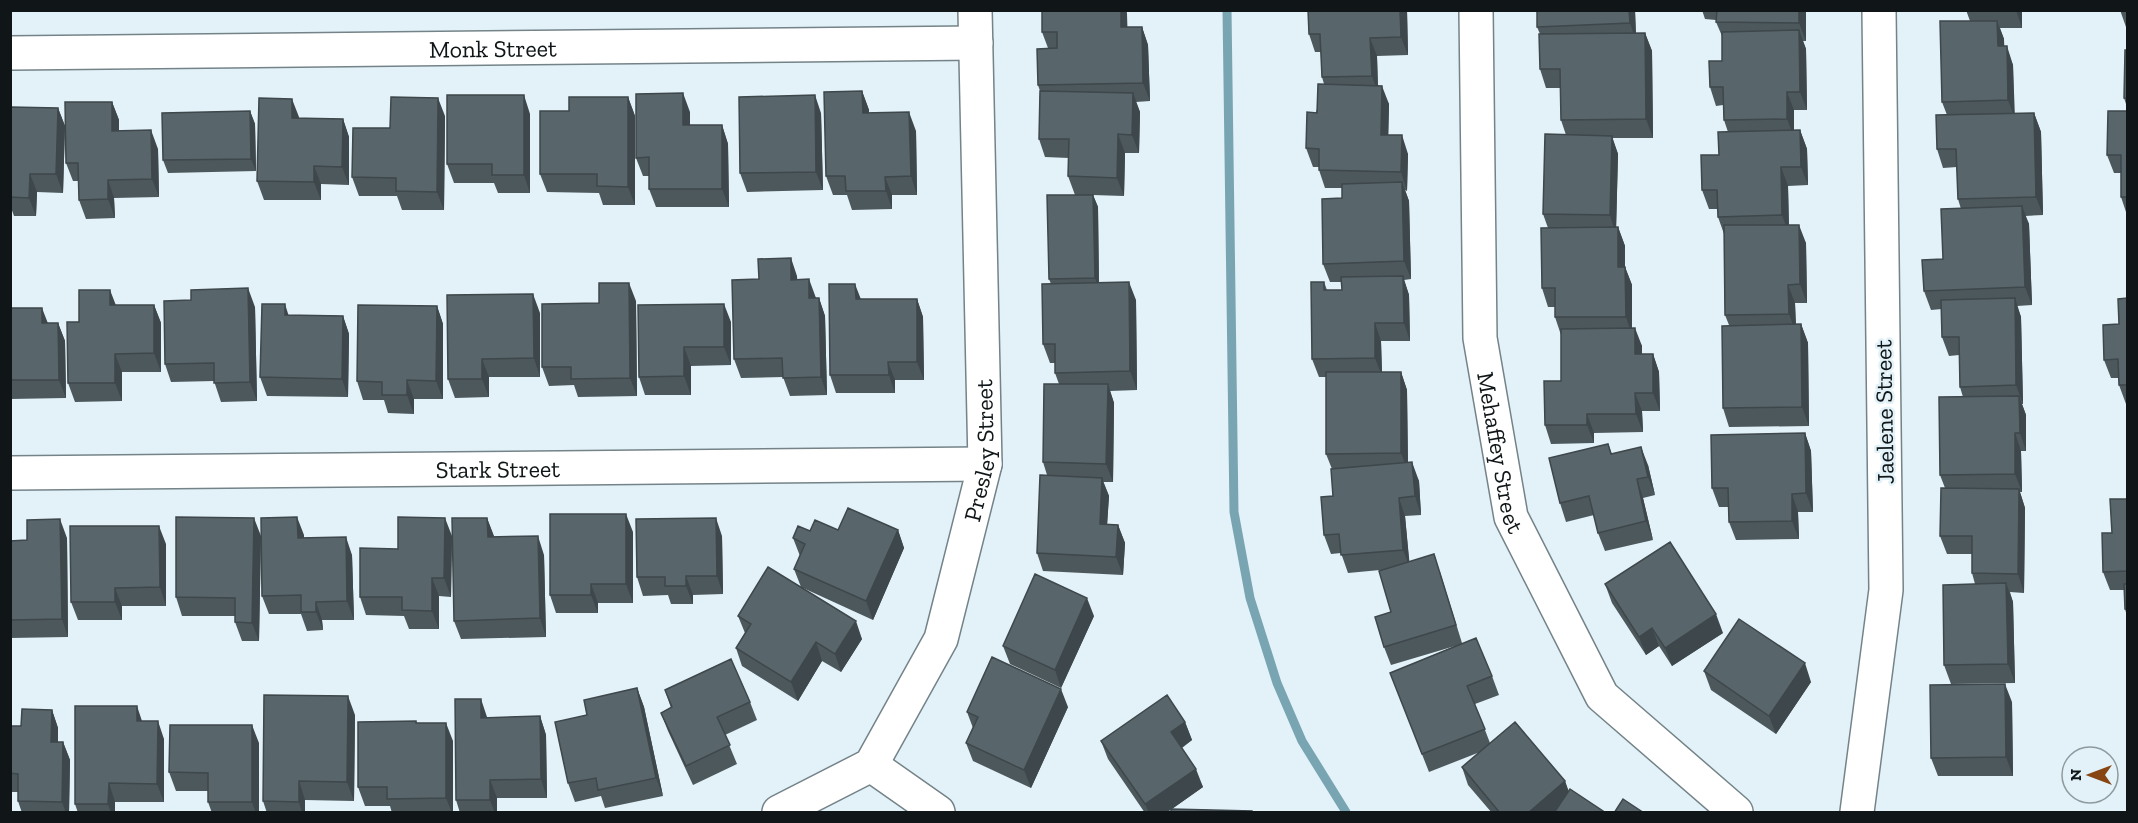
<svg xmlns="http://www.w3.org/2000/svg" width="2138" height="823" font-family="'Zilla Slab',serif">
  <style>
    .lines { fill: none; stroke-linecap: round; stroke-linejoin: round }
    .stream { stroke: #79a5b3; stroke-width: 9 }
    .street-casing { stroke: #748388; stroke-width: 36 }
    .street { stroke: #fff; stroke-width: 33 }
    .wall { fill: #4c585c }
    .shaded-wall { fill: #3e474b }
    .building { fill: #58666b; stroke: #3e474b; stroke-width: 1.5 }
    .labels { text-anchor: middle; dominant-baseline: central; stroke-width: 5; stroke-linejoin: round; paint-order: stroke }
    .street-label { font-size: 24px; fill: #101618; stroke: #e2f2f8 }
  </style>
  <rect width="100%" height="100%" fill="#e2f2f8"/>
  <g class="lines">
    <path class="stream" d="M1227,10L1234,512L1250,598L1277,683L1302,741L1346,812"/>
    <defs>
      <g id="street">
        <path id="s1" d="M1476,10L1480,338L1511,517L1602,696L1736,812"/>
        <path id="s2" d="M10,53L976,43"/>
        <path id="s3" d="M10,473L985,464"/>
        <path d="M871,765L938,812"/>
        <path id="s4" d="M779,812L871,765L941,639L985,464L975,10"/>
        <path d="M1857,812L1886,590L1879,10"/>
      </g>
    </defs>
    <use href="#street" class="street-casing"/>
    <use href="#street" class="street"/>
  </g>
  <path class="wall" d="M1042,10H1126L1127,14V27H1142L1148,45L1150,101L1136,102L1140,112L1139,153H1125L1124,196L1093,195L1098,207L1099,283L1136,300L1137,390L1110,391L1114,403L1113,482H1103L1109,496L1107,524L1118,525L1125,543L1123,575L1043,571L1037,553L1047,475L1043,462L1059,384L1055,373V363H1050L1043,344L1051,284L1049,279L1075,195L1068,176L1069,158L1045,157L1039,139L1040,91L1038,85L1048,48L1042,32Z
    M1308,10H1407L1408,55L1377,56L1378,85L1389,104L1388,135L1408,154L1407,191L1405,190L1409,201L1411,279L1404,280L1409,295L1410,341H1381L1382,372H1401L1407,390L1408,463L1419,481L1421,515L1405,516L1409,561L1440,572L1462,643L1492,676L1499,695L1475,704L1490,743L1565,781L1568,791L1606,813H1492L1468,785L1462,767L1480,752L1429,772L1390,673L1455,646L1391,665L1384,647L1391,612L1380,570L1348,573L1341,553L1331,554L1324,535L1333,496L1332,469L1326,454V377H1319L1312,359L1324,282L1327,290H1342V282H1330L1323,264L1342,198V188H1325L1319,170V167H1313L1306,148L1324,84L1322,77L1321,52H1315L1309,34Z
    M1635,10L1636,33H1645L1652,51L1653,138H1612L1618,154L1616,227H1618L1625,246V267L1632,285V328L1642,346V354H1653L1659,372L1660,411H1642L1643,432L1594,433V443L1551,444L1545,425L1561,381V335L1555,317V307H1548L1542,288L1548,228L1543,214L1566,135L1561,120L1560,88H1546L1540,69V34L1537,27Z
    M1702,10H1806V41H1803L1806,49L1807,110H1794V130H1800L1807,149L1808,185L1788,186L1789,225L1806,243L1807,303H1795L1796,324H1801L1808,343L1809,426L1729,427L1723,408L1729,325L1725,315L1724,234L1718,217V209H1709L1702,190L1719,155L1728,132L1724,120L1723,105L1716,106L1710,87L1722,61V36L1716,22V20L1705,19Z
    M1966,10H2022V28H2000L2004,39V46L2013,65L2014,114L2034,113L2041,132L2043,215L2025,216L2029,224L2032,305L2017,306L2021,317L2023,404H2022L2026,415V451H2021L2022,492H2020L2025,508L2024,593L2010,592L2013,602L2015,683L1951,684L1944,665L1975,584L1972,573V554H1947L1940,536L1945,488L1940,475L1963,397L1960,387L1959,355L1949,356L1942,337V309L1931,310L1924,291L1943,259L1961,209L1958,199L1957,167L1943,168L1937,149L1947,115L1942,102L1970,21Z
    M2120,10H2127V27H2126Z
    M2127,50V107L2124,98Z
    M862,91L869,110V113L916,131L917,195H892V209L852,210L847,195H833L826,176Z
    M628,97L635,116V205H603L599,193L547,192L540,174Z
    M112,102L119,120V131L158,149L159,197L114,198L115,218L86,219L79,200V181H73L66,163Z
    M10,107L58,108L65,126L63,193L37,192L36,216H14L10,205Z
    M250,111L255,124L256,171L168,173L163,160Z
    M2127,111V215L2121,197V173H2114L2107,155Z
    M690,112V125H722L728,144L729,207H656L649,189V176H643L636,158Z
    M821,113L823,190L747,192L740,173Z
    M530,114V193H498L494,183H454L447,164Z
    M445,116L444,210H402L397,196H359L352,177L390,128Z
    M299,118L343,119L349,137V185L321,184V200H264L257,181Z
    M797,276V280L816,298H819L825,316L827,395L790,396L783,377L741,378L734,359L759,279Z
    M2127,298V404H2126L2119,385V378H2111L2104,360L2119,324Z
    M861,299H917L923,317L924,380H895V393H836L830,375Z
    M636,301L637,396L578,397L574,385L549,386L542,367L599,303Z
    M115,305H154L161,323V372H122V401L75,402L68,383L79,322Z
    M638,305L731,322V365L691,366V395H645L639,377Z
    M437,306L443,324V399H414V414L388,413L384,400H363L357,381Z
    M255,307L257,401L221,402L214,381L171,382L165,364Z
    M10,308L47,323H58L65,341L66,398L10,399Z
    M540,313V377H489V397L455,398L448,379Z
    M288,315L343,316L349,334L348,397L267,396L260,377Z
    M1805,433L1811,451L1813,512H1798L1799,539L1736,540L1729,522V507H1719L1712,488Z
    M1608,444L1612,454L1648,465L1655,495L1643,498L1653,540L1605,551L1598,533L1594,515L1566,522L1560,503Z
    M2127,499V616L2125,609L2124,590H2110L2103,572L2112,533Z
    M487,518L494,537L544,555L546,637L461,639L454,621Z
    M838,530H898L904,548L873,620L803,588L862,639L841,672L822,661L798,701L742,666L736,648L745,633L738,616L801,587L794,569L800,556L793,538L810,531Z
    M633,532V603H598V613H556L550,595Z
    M304,535V538L352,555L354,620H322L323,630L307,631L301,614H269L262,596Z
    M261,536L259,641H242L235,622V616H182L176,597Z
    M452,536L451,597L439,596V629H409L404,616L366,615L360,597L398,549Z
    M722,536L723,594L693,595V604H671L668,595L643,596L637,577Z
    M67,538L68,637L10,638V541Z
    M166,544V606H122V620H78L71,602Z
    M1605,584L1723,633L1672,666L1659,646L1646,655L1612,603Z
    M1094,616L1061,688L1010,664L1003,646Z
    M1704,671L1811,682L1776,734L1711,690Z
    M637,688L644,707L663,796L605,808L601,796L575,802L568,783L587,715Z
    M665,690L750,702L757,720L725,735L737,764L693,785L668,731L661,713L671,708Z
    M2012,702L2013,776H1938L1931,758Z
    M1068,707L1031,788L973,761L966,743L973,728L967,712Z
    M52,710L58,728V742H63L70,760L69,813H22L18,801V792H10V726H21Z
    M355,715L354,801L305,800V813H267L263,801Z
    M540,716L546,735L547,798H497V813H460L456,800L487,718Z
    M142,721L164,739V802H115V813H78L75,804Z
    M416,721L417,723L453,741V813H392L390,806H365L358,787Z
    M1185,722L1192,740L1182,748L1203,787L1172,809L1252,811V813H1171V809L1166,813H1145L1108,759L1101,741Z
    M259,743V813H212L208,802V791H176L169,772Z"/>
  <path class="shaded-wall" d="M1121,10H1126L1127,14L1128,46L1121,27Z
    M1400,10H1407L1408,55L1401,37Z
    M1629,10H1635L1636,41L1630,23Z
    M1799,10H1806V41L1799,23Z
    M2016,10H2022V28Z
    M1997,21L2004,39L2005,65L1998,46Z
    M1142,27L1148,45L1150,101L1143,83Z
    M1799,30L1806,49L1807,110L1800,92Z
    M1645,33L1652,51L1653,138L1646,119Z
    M1370,38L1377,56L1378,94L1372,76Z
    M2007,46L2013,65L2015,119L2008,100Z
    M1382,86L1389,104L1388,153L1381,135Z
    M862,91L869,110V132L863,113Z
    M1787,92L1794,110V137L1787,119Z
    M683,93L690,112V144L683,125Z
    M1133,93L1140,112L1139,153L1132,135Z
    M524,95L530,114V193L524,175Z
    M815,95L821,113L823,190L816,172Z
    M628,97L635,116V205L628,187Z
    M438,98L445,116L444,210L437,192Z
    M292,99L299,117V136L292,118Z
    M112,102L119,120V149L112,131Z
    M58,108L65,126L63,193L56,174Z
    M250,111L255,124L256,171L251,159Z
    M909,112L916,131L917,195L911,176Z
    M2034,113L2041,132L2043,215L2036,197Z
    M343,119L349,137V185L342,167Z
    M722,125L728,144L729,207L722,189Z
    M151,130L158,149L159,197L152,179Z
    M1800,130L1807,149L1808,185L1801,167Z
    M1118,134L1125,153L1124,196L1117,178Z
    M1402,135L1408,154L1407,191L1401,172Z
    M1612,136L1618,154L1616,234L1610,215Z
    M314,166L321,184V200L314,182Z
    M1781,167L1788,186L1789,234L1782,215Z
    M30,174L37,192L36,216L29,198Z
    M885,177L892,195V209L886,191Z
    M108,180L114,198L115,218L108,199Z
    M1402,182L1409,201L1411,279L1404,261Z
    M1093,195L1098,207L1099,291L1095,278Z
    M2022,206L2029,224L2032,305L2025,287Z
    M1799,225L1806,243L1807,303L1800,284Z
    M1618,227L1625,246V285L1618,267Z
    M791,258L797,276L798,298L791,280Z
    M1625,267L1632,285V335L1626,317Z
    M1403,276L1409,295L1410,341L1404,323Z
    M809,279L816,298H809Z
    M1129,282L1136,300L1137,390L1130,371Z
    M629,283L636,301L637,396L630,378Z
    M855,284L862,302L856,299Z
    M1788,285L1795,303L1796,333L1789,314Z
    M248,288L255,307L257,401L250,382Z
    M110,290L117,308L110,305Z
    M533,294L540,313V377L534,358Z
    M819,298L825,316L827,395L821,377Z
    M2015,298L2021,317L2023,404L2016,385Z
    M917,299L923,317L924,380L917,362Z
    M285,304L291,323L285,315Z
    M724,304L731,322V365L724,347Z
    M154,305L161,323V372L154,353Z
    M437,306L443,324V399L436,381Z
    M42,308L49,326L42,323Z
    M343,316L349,334L348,397L342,379Z
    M58,323L65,341L66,398L59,380Z
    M1375,323L1381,341L1382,376L1375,358Z
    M1801,324L1808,343L1809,426L1802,407Z
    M1635,328L1642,346V373L1635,354Z
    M684,347L691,366V395L684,376Z
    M115,354L122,372V401L115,383Z
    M1653,354L1659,372L1660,411L1653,393Z
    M482,359L489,377V397L482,379Z
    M888,362L895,380V393L889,375Z
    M1401,372L1407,390L1408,471L1401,453Z
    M407,380L414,399V414L407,395Z
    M1108,384L1114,403L1113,482L1106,464Z
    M1635,393L1642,411L1643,432L1636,414Z
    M2019,396L2026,415V451L2020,433Z
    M1587,414L1594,433V443L1587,425Z
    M1805,433L1811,451L1813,512L1806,493Z
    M2015,433L2021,451L2022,492L2015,474Z
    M1641,447L1648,465L1655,495L1648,477Z
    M1412,462L1419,481L1421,515L1415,496Z
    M1102,478L1109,496L1106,542L1100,524Z
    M1637,479L1643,498L1653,540L1646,521Z
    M2019,489L2025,508L2024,593L2018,574Z
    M1792,494L1798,512L1799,539L1792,521Z
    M1399,498L1405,516L1410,568L1403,550Z
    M626,514L633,532V603L626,584Z
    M297,517L304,535V556L298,538Z
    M254,518L261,536L259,641L252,623Z
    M445,518L452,536L451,597L444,578Z
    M487,518L494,536L495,556L488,537Z
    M716,518L722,536L723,594L717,576Z
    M60,519L67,538L68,637L62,619Z
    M1118,525L1125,543L1123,575L1116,557Z
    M159,526L166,544V606L160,587Z
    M898,530L904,548L873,620L866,601Z
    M538,536L544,555L546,637L540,618Z
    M346,537L352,555L354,620L347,601Z
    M686,576L693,595V604L686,586Z
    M432,578L439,596V629L432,611Z
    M2006,583L2013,602L2015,683L2008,664Z
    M591,584L598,603V613L591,595Z
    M115,588L122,606V620L115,602Z
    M1087,598L1094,616L1061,688L1055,670Z
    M316,602L322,620L323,630L316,612Z
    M1716,614L1723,633L1672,666L1665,648Z
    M856,621L862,639L841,672L835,654Z
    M1652,628L1659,646L1646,655L1639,637Z
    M816,642L822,661L798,701L791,682Z
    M1805,663L1811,682L1776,734L1769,716Z
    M2005,684L2012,702L2013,776L2006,757Z
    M637,688L644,707L663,796L656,778Z
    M1061,689L1068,707L1031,788L1024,770Z
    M348,696L355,715L354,801L347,782Z
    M481,699L487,717L488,736L481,718Z
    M137,706L143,724L137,721Z
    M52,710L58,728V760L51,742Z
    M540,716L546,735L547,798L541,779Z
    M158,721L164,739V802L157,784Z
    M1185,722L1192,740L1178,750L1171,732Z
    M446,723L453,741V813H452L446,798Z
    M252,725L259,743V813H256L252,802Z
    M63,742L70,760L69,813H66L62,802Z
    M1196,769L1203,787L1166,813H1149L1145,804Z
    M490,780L497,798V813H495L490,800Z
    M299,781L305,800V813H302L299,802Z
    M1565,781L1572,800L1557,813H1528Z
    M109,783L115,802V813H111L108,804Z"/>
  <path class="building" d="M1042,10H1121V27H1142L1143,83L1038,85L1037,49L1057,48V32H1042Z
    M1308,10H1400L1401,37L1370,38L1372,76L1322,77L1320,34H1309Z
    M1537,10H1629L1630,23L1537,27Z
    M1717,10H1799V23L1716,22Z
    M1940,21H1997L1998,46H2007L2008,100L1942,102Z
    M1799,30L1800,92H1787V119L1724,120L1723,87H1710L1709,61H1722V32Z
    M1645,33L1646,119L1561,120L1560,69H1540L1539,34Z
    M2125,50H2127V98H2124Z
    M1318,84L1382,86L1381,135H1402L1401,172L1319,170V149L1306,148L1307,112L1317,113Z
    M862,91L863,113L909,112L911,176L885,177L886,191H846L845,176H826L824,92Z
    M1040,91L1133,93L1132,135L1118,134L1117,178L1068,176L1069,139H1039Z
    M683,93V125H722V189H649V157L636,158V94Z
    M447,95H524V175H492V164H447Z
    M815,95L816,172L740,173L739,97Z
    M391,97L438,98L437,192L396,191V178L352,177L353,128H390Z
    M569,97H628V187L597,186V174H540V111H569Z
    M259,98L292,99V118L343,119L342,167L314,166V182L257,181Z
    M65,102H112V131L151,130L152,179L108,180V199L79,200L78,163H66Z
    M10,107L58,108L56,174H30L29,198L10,197Z
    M250,111L251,159L163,160L162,113Z
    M2108,111H2127V197H2121V155H2107Z
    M2034,113L2036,197L1958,199L1956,149H1937L1936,115Z
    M1800,130L1801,167H1781L1782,215L1718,217L1717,190H1702L1701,155H1719L1718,132Z
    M1545,134L1612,136L1610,215L1543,214Z
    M1402,182L1404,261L1323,264L1322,199L1342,198V184Z
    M1047,195H1093L1095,278L1049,279Z
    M2022,206L2025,287L1924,291L1922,260L1943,259L1941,209Z
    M1724,225H1799L1800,284L1788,285L1789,314L1725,315Z
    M1618,227V267H1625L1626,317H1555V288H1542L1541,228Z
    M791,258V280L809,279V298H819L821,377L783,378L782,358L734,359L732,280L759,279L758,259Z
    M1403,276L1404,323H1375V358L1312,359L1311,282H1324V290H1342L1341,277Z
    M1129,282L1130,371L1055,373V344H1043L1042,284Z
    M599,283H629L630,378L571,379V367H542V304L599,303Z
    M829,284H855L856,299H917V362H888L889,375H830Z
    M248,288L250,382L214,383V363L165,364L164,301L191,300V290Z
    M79,290H110V305H154V353L115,354V383H68L67,322H79Z
    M533,294L534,358L482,359V379H448L447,295Z
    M2015,298L2016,385L1960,387L1959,337H1942L1941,300Z
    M2127,298V385H2119L2118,359L2104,360L2103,325L2119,324L2118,299Z
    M262,304H285V315L343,316L342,379L260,377Z
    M724,304V347H684V376L639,377L638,305Z
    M358,305L437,306L436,381L407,380V395H382V382L357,381Z
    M10,308H42V323H58L59,380H10Z
    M1801,324L1802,407L1723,408L1722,326Z
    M1635,328V354H1653V393H1635L1636,414H1587V425H1545L1544,381H1561V329Z
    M1326,372H1401V453L1326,454Z
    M1044,384H1108L1106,464L1043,462Z
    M2019,396L2020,433H2015V474L1940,475L1939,397Z
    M1805,433L1806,493L1792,494V521L1729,522L1728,488H1712L1711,435Z
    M1608,444L1611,454L1641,447L1648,477L1637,479L1646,521L1598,533L1589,496L1560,503L1549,458Z
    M1412,462L1415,496L1399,498L1403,550L1341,555L1339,534L1324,535L1321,497L1333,496L1331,469Z
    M1040,475L1102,478L1100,524L1118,525L1116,557L1037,553Z
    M1941,488L2019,489L2018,574L1972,573V536H1940Z
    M2110,499H2127V571L2103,572L2102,533H2112Z
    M848,508L898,530L866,601L794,569L805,544L793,538L798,526L810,531L815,520L838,530Z
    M550,514H626V584H591V595H550Z
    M176,517L254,518L252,623L235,622V598L176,597Z
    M297,517L298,538L346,537L347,601L316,602V612H301V595L262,596L261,518Z
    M398,517L445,518L444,578H432V611L402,610V597H360V548L398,549Z
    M452,518H487L488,537L538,536L540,618L454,621Z
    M716,518L717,576H686V586H665V577H637L636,519Z
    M60,519L62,619L10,620V541L27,540V520Z
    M70,526H159L160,587L115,588V602H71Z
    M1670,542L1716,614L1665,648L1652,628L1639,637L1605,584Z
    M1434,554L1456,625L1384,647L1375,617L1391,612L1379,571Z
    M768,567L856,621L835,654L816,642L791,682L736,648L751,624L738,616Z
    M1035,574L1087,598L1055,670L1003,646Z
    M2006,583L2008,664L1944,665L1943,585Z
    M2124,584H2127V609H2125Z
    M1739,619L1805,663L1769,716L1704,671Z
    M1476,638L1492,676L1467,686L1485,729L1422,754L1390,673Z
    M992,657L1061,689L1024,770L966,743L978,717L967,712Z
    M731,659L750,702L717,717L730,745L686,766L661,713L672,707L665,690Z
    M2005,684L2006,757L1931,758L1930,685Z
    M637,688L656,778L598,790L596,778L568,783L555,722L587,715L584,700Z
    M264,695L348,696L347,782L299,781V802L263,801Z
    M1167,695L1185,722L1171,732L1196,769L1145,804L1101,741Z
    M455,699H481V718L540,716L541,779L490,780V800H456Z
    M75,706H137V721H158L157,784L109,783L108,804H75Z
    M22,709L52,710L51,742H63L62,802L18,801V774L10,773V726H21Z
    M416,721V723H446V798L387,799V787H358V722Z
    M1515,722L1565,781L1528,813H1500L1462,767Z
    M170,725H252V802H208V773L169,772Z
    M1570,789L1606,813H1554Z
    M1623,799L1644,813H1614Z
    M1171,809L1252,811V813H1171Z"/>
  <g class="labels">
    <g class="street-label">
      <text stroke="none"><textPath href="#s2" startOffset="483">Monk Street</textPath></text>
      <text transform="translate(1884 412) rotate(-91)">Jaelene Street</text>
      <text stroke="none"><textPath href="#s4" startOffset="441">Presley Street</textPath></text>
      <text stroke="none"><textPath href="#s1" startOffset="444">Mehaffey Street</textPath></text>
      <text stroke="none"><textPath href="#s3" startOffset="488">Stark Street</textPath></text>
    </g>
  </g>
  <rect width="2138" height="823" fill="none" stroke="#101618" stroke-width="24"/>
  <g transform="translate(2090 775) rotate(270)"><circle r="28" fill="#e2f2f8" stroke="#8e9a9e" stroke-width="1.5"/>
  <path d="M0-4.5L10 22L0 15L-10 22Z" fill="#874514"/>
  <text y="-9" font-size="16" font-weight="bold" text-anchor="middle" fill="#101618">N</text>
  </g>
</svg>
